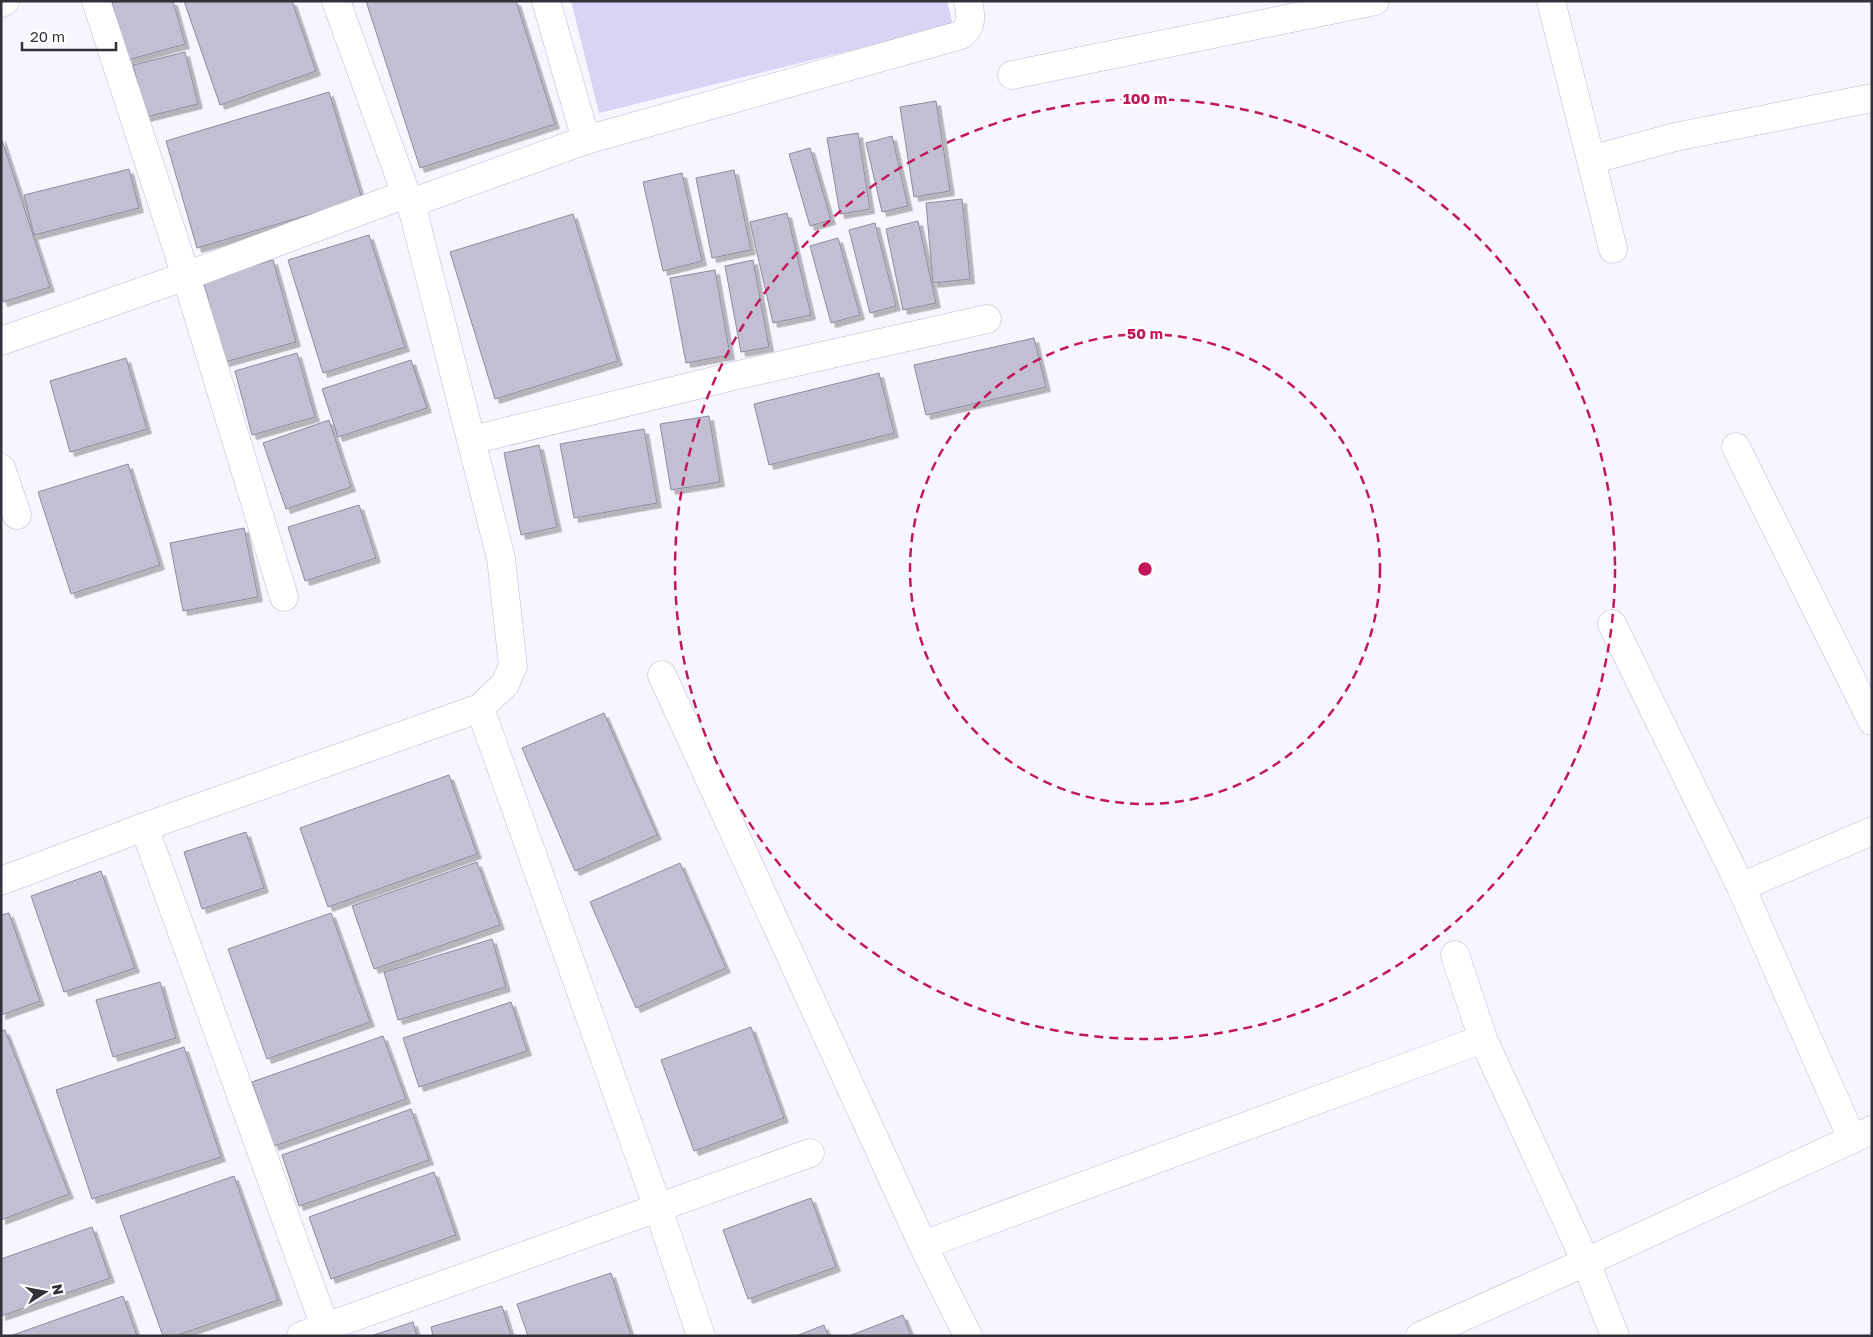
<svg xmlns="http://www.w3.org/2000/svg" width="1873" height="1337" font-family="'Golos Text',sans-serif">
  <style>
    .green { fill: #dad3f6 }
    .building { fill: #c3bfd3; stroke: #8f8b9e; filter: url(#shadow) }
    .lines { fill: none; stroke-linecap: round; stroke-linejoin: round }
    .minor-casing { stroke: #bebace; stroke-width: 29 }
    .minor { stroke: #fff; stroke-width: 28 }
    .ring { fill: none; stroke: #c2185b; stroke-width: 2.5; stroke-dasharray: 9 6 }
    .centre { fill: #c2185b; stroke: #fff; stroke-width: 2.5 }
    .ring-label { font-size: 15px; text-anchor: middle; font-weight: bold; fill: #c2185b; stroke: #fff; stroke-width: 5; stroke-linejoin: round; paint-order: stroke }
  </style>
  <defs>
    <filter id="shadow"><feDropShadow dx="4.5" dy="4.5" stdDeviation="0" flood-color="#0004"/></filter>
  </defs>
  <rect width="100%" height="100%" fill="#f7f5fe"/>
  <path class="green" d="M571,1H947L953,25L599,113Z"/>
  <path class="building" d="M119,1H173L185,44L128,60L112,3Z
    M184,1H292L316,71L220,105Z
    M366,1H516L555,124L420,168Z
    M185,52L198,104L146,117L133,65Z
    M329,92L362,199L197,248L166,141Z
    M936,101L950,191L914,197L900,107Z
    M858,133L870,209L840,214L827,138Z
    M892,136L908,206L882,212L866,143Z
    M1,137L50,287L3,302L1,296Z
    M810,148L831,220L810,226L789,154Z
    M129,169L139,208L34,235L24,195Z
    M734,170L751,250L712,258L696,178Z
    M682,173L702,261L663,271L643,182Z
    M962,199L970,279L933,283L926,203Z
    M787,213L811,315L773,323L750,222Z
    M573,214L618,361L495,399L450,252Z
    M918,221L936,303L903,310L886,229Z
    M875,223L896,306L870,313L849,230Z
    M369,235L405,347L323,373L288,260Z
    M838,238L860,315L831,323L810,246Z
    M273,260L296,342L225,362L203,280Z
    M753,260L769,347L741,352L725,266Z
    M715,270L730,355L686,363L670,278Z
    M1034,338L1046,387L926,415L914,365Z
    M297,353L315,417L252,435L235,371Z
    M126,358L147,429L70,452L50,381Z
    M411,360L427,408L338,437L322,389Z
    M879,373L894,433L769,465L754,404Z
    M709,416L720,482L671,490L660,424Z
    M329,420L351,487L286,509L263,443Z
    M644,429L657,503L574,518L560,444Z
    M539,445L557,527L521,535L504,453Z
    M128,464L160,565L71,594L38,492Z
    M359,505L376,558L305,581L288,527Z
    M244,528L258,597L183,611L170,543Z
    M604,713L657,835L575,871L522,748Z
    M449,775L477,854L328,907L300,828Z
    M246,832L264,888L202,909L184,852Z
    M477,862L500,925L374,969L352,906Z
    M680,863L726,968L636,1008L590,902Z
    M101,871L135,968L64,992L31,896Z
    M9,913L40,1001L1,1015V915Z
    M331,913L370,1022L267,1059L228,949Z
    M492,939L506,987L398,1020L384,972Z
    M160,982L176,1038L113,1057L96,1000Z
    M511,1002L527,1051L419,1087L403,1038Z
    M751,1027L784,1118L694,1151L661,1060Z
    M5,1030L69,1194L1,1220V1031Z
    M383,1036L406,1099L274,1146L252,1082Z
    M184,1047L221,1157L92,1199L56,1090Z
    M411,1109L429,1160L299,1206L282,1155Z
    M434,1172L456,1235L331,1279L309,1217Z
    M234,1176L278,1300L175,1336H163L120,1216Z
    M811,1198L836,1267L748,1299L723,1230Z
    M92,1227L110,1278L1,1316V1259Z
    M611,1273L631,1336H528L517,1304Z
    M123,1296L137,1336H10Z
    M502,1306L511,1336H433L431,1327Z
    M903,1315L911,1336H849Z
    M413,1322L417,1336H371Z
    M824,1325L828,1336H796Z"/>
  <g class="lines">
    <defs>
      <path id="minor" d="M96,1L186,276L284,597
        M546,1L586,140
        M1551,1L1591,160L1675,137L1872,98
        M1,3L5,1
        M1012,75L1375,1
        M1591,160L1613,249
        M411,203L586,140L961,35C973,26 971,15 968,1
        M1,341L186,276L406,194
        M472,440L738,375L987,319
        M1736,447L1872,721
        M1,468L17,515
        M1612,624L1741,887L1852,1139
        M662,675L923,1245
        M480,708L658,1208L701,1336
        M144,827L325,1327
        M1,881L144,827L480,708L505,684L513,666L501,558L411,203L406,194L336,1
        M1741,887L1872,831
        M1455,955L1483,1039L1586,1262L1615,1336
        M301,1336L810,1153
        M968,1336L923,1245L1483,1039
        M1420,1336L1586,1262L1872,1130"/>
    </defs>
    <use href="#minor" class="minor-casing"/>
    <use href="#minor" class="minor"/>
  </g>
  <g class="ring">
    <circle cx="1145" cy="569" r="235"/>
    <circle cx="1145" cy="569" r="470"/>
  </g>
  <circle cx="1145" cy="569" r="8" class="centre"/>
  <g class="ring-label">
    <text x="1145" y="104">100 m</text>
    <text x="1145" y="339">50 m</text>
  </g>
  <rect width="1873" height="1337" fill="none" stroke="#323139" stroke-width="5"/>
  <g transform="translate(45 1292) rotate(79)" stroke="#ffffff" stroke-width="4" paint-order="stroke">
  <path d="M0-4L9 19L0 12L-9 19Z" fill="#323139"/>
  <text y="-8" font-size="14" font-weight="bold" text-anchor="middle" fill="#323139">N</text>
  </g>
  <path d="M22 42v8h94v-8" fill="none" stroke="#323139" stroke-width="2.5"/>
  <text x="30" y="42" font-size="15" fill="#323139" stroke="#ffffff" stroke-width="4" paint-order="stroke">20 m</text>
</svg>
